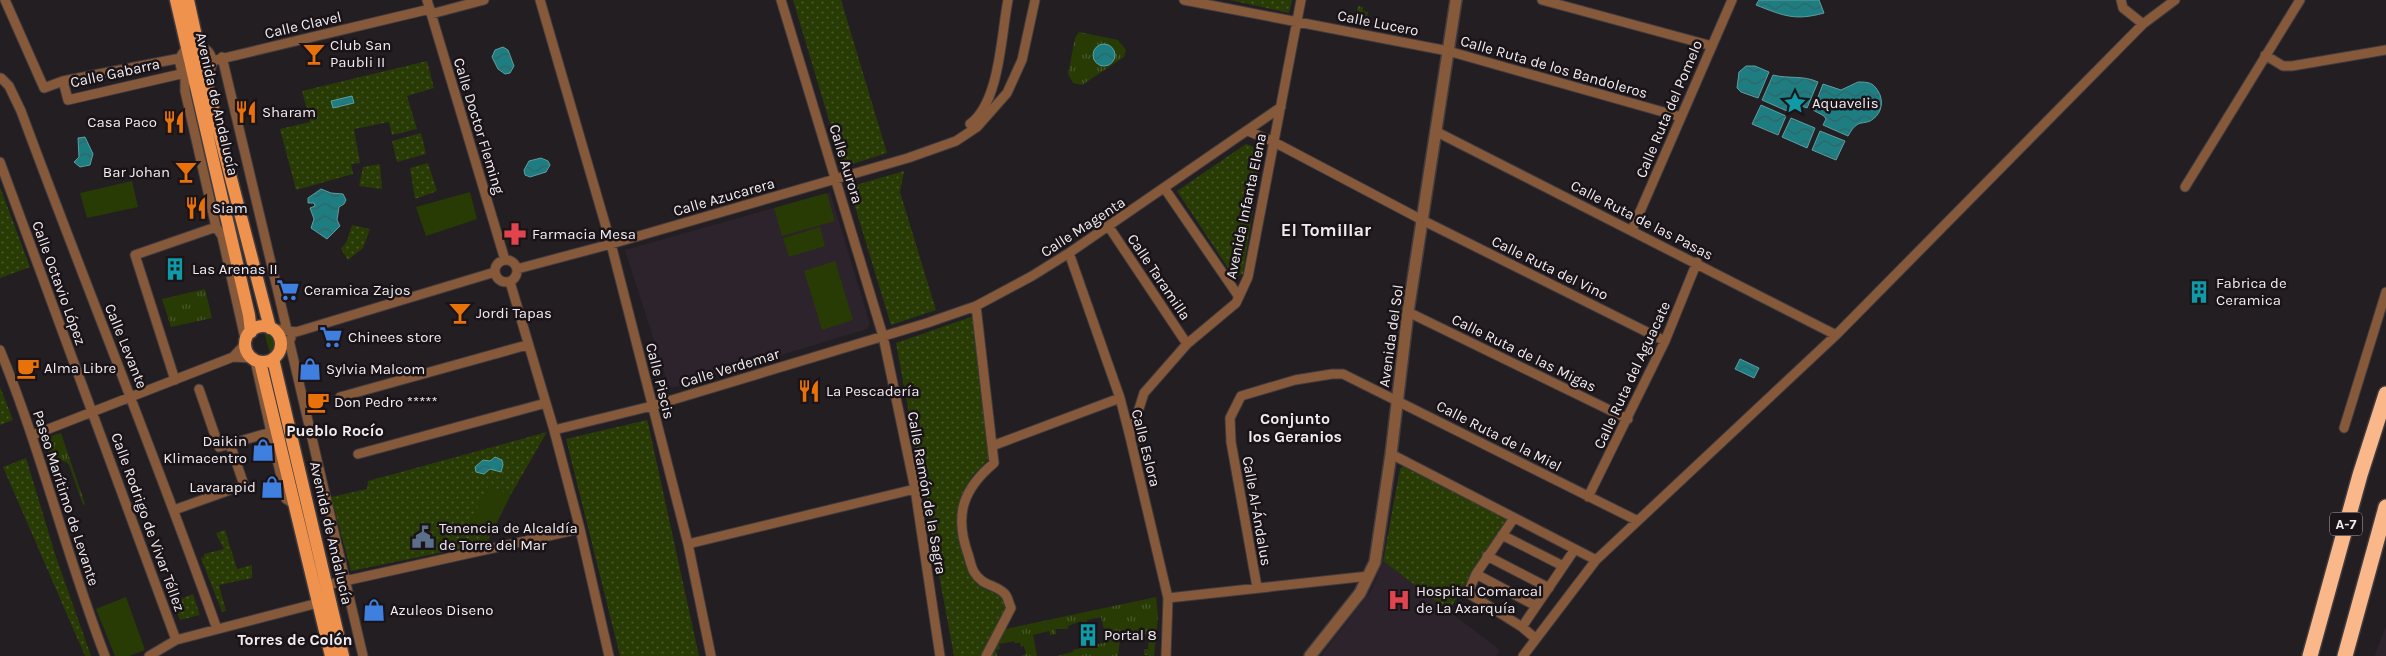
<svg xmlns="http://www.w3.org/2000/svg" width="2386" height="656" font-family="Karla,sans-serif">
  <style>
    .built { fill: #2d232c }
    .grass { fill: url(#grass-tufts) }
    .park { fill: url(#park-dots) }
    .pitch { fill: #283b05 }
    .water { fill: url(#water-waves); stroke: #5d9ea2 }
    .lines { fill: none; stroke-linecap: round; stroke-linejoin: round }
    .minor-casing { stroke: #403b3f; stroke-width: 11 }
    .tertiary-casing { stroke: #403b3f; stroke-width: 14 }
    .primary-casing { stroke: #403b3f; stroke-width: 15 }
    .motorway-casing { stroke: #403b3f; stroke-width: 18 }
    .minor { stroke: #86593b; stroke-width: 9 }
    .tertiary { stroke: #86593b; stroke-width: 11 }
    .primary { stroke: #ee924d; stroke-width: 12 }
    .motorway { stroke: #fab78a; stroke-width: 15 }
    .labels { text-anchor: middle; dominant-baseline: central; stroke-width: 5; stroke-linejoin: round; paint-order: stroke }
    .shield { fill: #1a1419; stroke: #b0abb0; stroke-width: 1 }
    .shield-label { font-size: 14px; font-weight: bold; fill: #f0ecf0 }
    .street-label { font-size: 15px; fill: #f0ecf0; stroke: #1a1419 }
    .poi-label { font-size: 15px; fill: #f0ecf0; stroke: #1a1419; text-anchor: start }
    .neighbourhood-label { font-size: 16px; font-weight: bold; fill: #f0ecf0; stroke: #1a1419 }
    .quarter-label { font-size: 18px; font-weight: bold; fill: #f0ecf0; stroke: #1a1419 }
  </style>
  <defs>
    <pattern id="grass-tufts" width="24" height="20" patternUnits="userSpaceOnUse" patternTransform="scale(1.25)"><rect width="24" height="20" fill="#283b05"/><path d="M3 7l-1-3M5 7V3M7 7l1-3M15 17l-1-3M17 17v-4M19 17l1-3" fill="none" stroke="#48582a"/></pattern>
    <pattern id="park-dots" width="8" height="8" patternUnits="userSpaceOnUse" patternTransform="scale(1.25)"><rect width="8" height="8" fill="#283b05"/><path d="M2 2h.1M6 6h.1" fill="none" stroke="#48582a" stroke-width="1.8" stroke-linecap="round"/></pattern>
    <pattern id="water-waves" width="16" height="10" patternUnits="userSpaceOnUse" patternTransform="scale(1.25)"><rect width="16" height="10" fill="#1e7d81"/><path d="M0 5q4-4 8 0t8 0" fill="none" stroke="#316567"/></pattern>
  </defs>
  <rect width="100%" height="100%" fill="#231e22"/>
  <path class="built" d="M830,192L870,324L867,329L672,388L668,384L625,250Z
    M1383,561L1500,650L1496,656H1321L1372,589Z
    M2386,626V656H2375L2376,652Z"/>
  <path class="grass" d="M1358,6L1363,7V11L1368,12L1365,27L1353,24Z
    M1079,32L1118,40L1126,50L1124,57L1082,85L1073,83L1068,74L1075,38Z
    M205,289L212,318L171,327L162,299Z
    M264,331L270,332C277,340 280,350 271,357Z
    M61,433L85,504L83,505L69,465L66,462L50,458L46,445L51,436Z
    M1156,597L1158,615L1154,656L1144,655V649H1148L1149,636L1121,631L1118,656H1057L1073,652V650L1107,642L1101,617L1087,620V624L1083,625L1081,621L1068,626V629H1055L1056,634L1050,635L1049,631L1033,635L1037,656H1022L1026,654L1024,646L1021,647L1020,643H1015L1014,641L999,644L1000,649L996,650L997,656H990L998,633L1006,629Z"/>
  <path class="park" d="M793,0H841L887,153L843,167Z
    M1230,0H1292L1289,13Z
    M427,61L434,88L407,96L417,129L392,135L389,122L354,129L360,163L351,164L353,174L296,190L280,129L310,122L302,91Z
    M421,133L426,154L397,162L392,141Z
    M1246,144L1262,150L1243,274L1234,277L1177,191Z
    M428,163L437,191L415,199L410,168Z
    M380,164L382,189L359,186L363,167Z
    M904,171L900,192L936,310L891,325L849,187Z
    M0,187L30,267L0,278Z
    M352,225L370,229L363,248L348,260L341,249L347,241Z
    M974,316L991,453C986,466 976,470 970,480C953,509 955,562 981,585C988,591 997,594 1005,599C1010,618 991,640 981,656H954L896,343Z
    M0,387L13,420L0,425Z
    M647,420L648,423L699,656H620L566,439Z
    M547,432L510,496L487,543L351,571L331,497L367,489L368,481Z
    M26,458L56,557L91,656H85L3,467Z
    M1403,466L1509,520L1484,554L1449,611L1383,561L1400,469Z
    M225,530L237,569L252,565V578L219,585L226,611L222,612L201,558L204,557V554L224,549L216,533Z
    M193,594L200,615L180,620L173,602Z"/>
  <path class="pitch" d="M132,181L138,207L87,218L80,193Z
    M470,192L477,219L426,236L416,207Z
    M827,193L835,221L782,236L774,208Z
    M820,227L825,246L789,257L783,238Z
    M835,261L853,320L822,330L804,271Z
    M489,485L510,496L487,541L466,530Z
    M126,597L145,650L129,656H115L96,609Z"/>
  <path class="water" d="M1759,0H1819L1824,13C1795,21 1784,16 1756,5Z
    M1093 55a11 11 0 1 1 22 0a11 11 0 1 1-22 0Z
    M503,47L508,50L514,66L510,73L505,74L498,69L492,57L495,50Z
    M1746,66H1755L1769,72L1758,98L1741,92L1737,88L1739,72Z
    M1773,75C1788,79 1803,75 1818,82L1807,108L1796,104L1791,106L1787,111L1762,100Z
    M1858,82C1867,82 1873,82 1878,91C1884,100 1882,113 1873,119C1869,123 1863,122 1858,124C1853,127 1851,131 1848,136L1823,125L1826,119L1824,116L1813,110L1823,84L1841,90Z
    M352,96L354,103L333,108L331,101Z
    M1761,105L1786,116L1778,135L1752,124Z
    M1791,118L1815,128L1807,148L1782,137Z
    M1820,131L1845,141L1836,160L1812,150Z
    M85,137L93,154L90,165L80,167L74,162L79,157L78,138Z
    M541,158L548,161L550,165L546,172L530,177L525,175L524,170L529,161Z
    M321,189L331,193L343,194L346,200L344,204L339,207L337,220L340,226L327,239L311,228L314,219L310,208L315,206L314,203H308V198Z
    M1740,359L1759,368L1754,378L1735,369Z
    M495,457L502,460L503,465L501,472L490,469L484,474L476,472L475,467L483,460L490,461Z"/>
  <g class="lines">
    <defs>
      <path id="minor" d="M5,0L44,88L63,81
        M427,0L505,260
        M540,0L611,244L688,544L915,489
        M781,0L883,336L915,489L940,656
        M1184,0L1448,51L1681,117
        M1542,0L1712,46
        M2121,0L2123,8L2143,24
        M431,14L484,0
        M180 62a16 16 0 1 1 32 0a16 16 0 1 1-32 0Z
        M2265,55L2283,66H2292L2386,50
        M222,57L287,330
        M212,61L430,9
        M1,78L9,86L21,111C85,284 155,455 217,629
        M970,124C1000,102 1001,35 1008,0
        M1248,131L1274,142L1422,220L1665,341
        M1435,131L1836,335
        M0,162L176,640
        M2185,187L2300,0
        M1165,189L1239,297
        M1109,227L1187,344
        M1632,230L1732,0
        M1069,253L1120,398L1130,437L1168,598L1166,656
        M495 271a11 11 0 1 1 22 0a11 11 0 1 1-22 0Z
        M517,269L611,244L908,158L956,141L977,127L1007,93L1022,60L1035,0
        M510,282L554,430L580,529L609,656
        M976,306L994,463C963,489 954,515 968,554C970,560 971,567 974,572C983,587 996,584 1005,594C1008,597 1009,604 1011,608L986,656
        M1408,312L1628,419
        M270,328L296,332L495,272
        M289,340L363,656
        M0,350C41,450 66,555 105,656
        M280,350L291,338
        M233,357L252,358
        M256,365L286,499L294,504
        M175,380L135,255L216,227
        M199,389L219,447L275,431
        M340,397L527,345
        M2344,428L2386,292
        M554,430L652,406L927,323L976,306L1032,276L1069,253L1281,107
        M33,435L233,357L246,343L222,236L216,227L185,91V73L68,100L63,81L181,58
        M1130,437L1144,393L1187,344L1236,303L1248,277L1301,0
        M992,446L1120,398
        M358,454L546,403
        M1391,454L1596,560
        M1588,497L1665,341L1697,262
        M174,510L244,485L230,444
        M1514,518L1476,574L1468,593L1522,627L1536,639
        M1502,535L1563,566
        M688,544L711,656
        M1487,556L1549,588
        M1476,574L1536,606
        M322,586L580,529
        M1257,587L1231,442L1230,418L1241,396L1295,380L1332,374H1343L1636,520
        M1168,598L1369,576
        M1522,627L1575,549
        M149,656L176,640L318,603
        M1523,656L1596,560L1836,335L2143,24L2175,0"/>
      <path id="tertiary" d="M1310,656L1360,593L1375,562L1391,454L1408,312L1456,0"/>
      <path id="primary" d="M176,0L249,315L251,332
        M188,0L207,86L270,328
        M245 344a18 18 0 1 1 36 0a18 18 0 1 1-36 0Z
        M273,359L343,656
        M260,362L331,656"/>
      <path id="motorway" d="M2310,656L2360,475L2386,394
        M2345,656L2386,507"/>
    </defs>
    <use href="#minor" class="minor-casing"/>
    <use href="#tertiary" class="tertiary-casing"/>
    <use href="#primary" class="primary-casing"/>
    <use href="#motorway" class="motorway-casing"/>
    <use href="#minor" class="minor"/>
    <use href="#tertiary" class="tertiary"/>
    <use href="#primary" class="primary"/>
    <use href="#motorway" class="motorway"/>
  </g>
  <defs>
    <symbol id="bar-bare" viewBox="-9 -9 18 18"><path d="M-6-5H6L.8 .8V4.5H3.5V6h-7V4.5H-.8V.8Z" fill="#e8710a" stroke="#1a1419" stroke-width="2.5" paint-order="stroke"/></symbol>
    <symbol id="sight-bare" viewBox="-9 -9 18 18"><path d="M0-6L1.8-2.2L6-1.7L2.9 1.2L3.7 5.4L0 3.3L-3.7 5.4L-2.9 1.2L-6-1.7L-1.8-2.2Z" fill="#0f9aa8" stroke="#1a1419" stroke-width="2.5" paint-order="stroke"/></symbol>
    <symbol id="restaurant-bare" viewBox="-9 -9 18 18"><path d="M-5-6h1v4h1v-4h1v4h1v-4h1v5L-1.5 .5V6h-2V.5L-5-1ZM5-6V6H3V1.5H1.5Q1.5-4 5-6Z" fill="#e8710a" stroke="#1a1419" stroke-width="2.5" paint-order="stroke"/></symbol>
    <symbol id="pharmacy-bare" viewBox="-9 -9 18 18"><path d="M-2-6h4v4h4v4h-4v4h-4v-4h-4v-4h4Z" fill="#e0444e" stroke="#1a1419" stroke-width="2.5" paint-order="stroke"/></symbol>
    <symbol id="building-bare" viewBox="-9 -9 18 18"><path d="M-4-6H4V6H1V3H-1V6H-4ZM-2.5-4.3h1.7v1.8h-1.7ZM.8-4.3h1.7v1.8H.8ZM-2.5-1h1.7V.8h-1.7ZM.8-1h1.7V.8H.8Z" fill="#0f9aa8" stroke="#1a1419" stroke-width="2.5" paint-order="stroke"/></symbol>
    <symbol id="supermarket-bare" viewBox="-9 -9 18 18"><path d="M-6-5.5h2.5l.6 2H6L4.5 2H-2.5L-4.4-4H-6ZM-1.5 3.2a1.3 1.3 0 1 0 .1 0ZM3 3.2a1.3 1.3 0 1 0 .1 0Z" fill="#3f7fe0" stroke="#1a1419" stroke-width="2.5" paint-order="stroke"/></symbol>
    <symbol id="cafe-bare" viewBox="-9 -9 18 18"><path d="M-5.5-4.5H6V0H3Q3 3.5 0 3.5H-2.5Q-5.5 3.5-5.5 0ZM3-3.2v2h1.7v-2ZM-6 4.5H4V6H-6Z" fill="#e8710a" stroke="#1a1419" stroke-width="2.5" paint-order="stroke"/></symbol>
    <symbol id="shop-bare" viewBox="-9 -9 18 18"><path d="M-5-2.5h2.3a2.7 3.5 0 0 1 5.4 0H5L5.5 6h-11ZM-1.5-2.5h3a1.5 2.3 0 0 0-3 0Z" fill="#3f7fe0" stroke="#1a1419" stroke-width="2.5" paint-order="stroke"/></symbol>
    <symbol id="civic-bare" viewBox="-9 -9 18 18"><path d="M-.6-6.5H3V-4.5H.6V-3L4-1V1h2V6H-6V1h2V-1L-.6-3ZM-1.2 2.5V6h2.4V2.5Z" fill="#5c6f8a" stroke="#1a1419" stroke-width="2.5" paint-order="stroke"/></symbol>
    <symbol id="hospital-bare" viewBox="-9 -9 18 18"><path d="M-5-5h3v3.5h4V-5h3V5h-3V1.5h-4V5h-3Z" fill="#e0444e" stroke="#1a1419" stroke-width="2.5" paint-order="stroke"/></symbol>
  </defs>
  <g fill-rule="evenodd">
    <use href="#bar-bare" x="298" y="38" width="32" height="32"/>
    <use href="#sight-bare" x="1779" y="87" width="32" height="32"/>
    <use href="#restaurant-bare" x="230" y="96" width="32" height="32"/>
    <use href="#restaurant-bare" x="158" y="106" width="32" height="32"/>
    <use href="#bar-bare" x="170" y="156" width="32" height="32"/>
    <use href="#restaurant-bare" x="180" y="192" width="32" height="32"/>
    <use href="#pharmacy-bare" x="499" y="218" width="32" height="32"/>
    <use href="#building-bare" x="159" y="253" width="32" height="32"/>
    <use href="#supermarket-bare" x="272" y="274" width="32" height="32"/>
    <use href="#building-bare" x="2183" y="276" width="32" height="32"/>
    <use href="#bar-bare" x="444" y="297" width="32" height="32"/>
    <use href="#supermarket-bare" x="315" y="321" width="32" height="32"/>
    <use href="#cafe-bare" x="12" y="352" width="32" height="32"/>
    <use href="#shop-bare" x="294" y="353" width="32" height="32"/>
    <use href="#restaurant-bare" x="793" y="375" width="32" height="32"/>
    <use href="#cafe-bare" x="302" y="386" width="32" height="32"/>
    <use href="#shop-bare" x="247" y="434" width="32" height="32"/>
    <use href="#shop-bare" x="256" y="471" width="32" height="32"/>
    <use href="#civic-bare" x="407" y="521" width="32" height="32"/>
    <use href="#hospital-bare" x="1383" y="584" width="32" height="32"/>
    <use href="#shop-bare" x="358" y="594" width="32" height="32"/>
    <use href="#building-bare" x="1072" y="619" width="32" height="32"/>
  </g>
  <g class="labels">
    <rect class="shield" x="2330" y="512.5" width="32" height="23" rx="4"/>
    <g class="shield-label">
      <text x="2346" y="524">A-7</text>
    </g>
    <g class="street-label">
      <text transform="translate(1378 23) rotate(11)">Calle Lucero</text>
      <text transform="translate(303 25) rotate(-13)">Calle Clavel</text>
      <text transform="translate(1554 67) rotate(16)">Calle Ruta de los Bandoleros</text>
      <text transform="translate(115 73) rotate(-12)">Calle Gabarra</text>
      <text transform="translate(217 104) rotate(77)">Avenida de Andalucía</text>
      <text transform="translate(1669 109) rotate(-67)">Calle Ruta del Pomelo</text>
      <text transform="translate(479 126) rotate(73)">Calle Doctor Fleming</text>
      <text transform="translate(846 164) rotate(73)">Calle Aurora</text>
      <text transform="translate(724 197) rotate(-16)">Calle Azucarera</text>
      <text transform="translate(1246 206) rotate(-78)">Avenida Infanta Elena</text>
      <text transform="translate(1642 220) rotate(27)">Calle Ruta de las Pasas</text>
      <text transform="translate(1083 227) rotate(-33)">Calle Magenta</text>
      <text transform="translate(1550 268) rotate(26)">Calle Ruta del Vino</text>
      <text transform="translate(1159 277) rotate(56)">Calle Taramilla</text>
      <text transform="translate(59 283) rotate(70)">Calle Octavio López</text>
      <text transform="translate(1391 336) rotate(-82)">Avenida del Sol</text>
      <text transform="translate(126 346) rotate(68)">Calle Levante</text>
      <text transform="translate(1524 353) rotate(26)">Calle Ruta de las Migas</text>
      <text transform="translate(730 368) rotate(-17)">Calle Verdemar</text>
      <text transform="translate(1632 375) rotate(-65)">Calle Ruta del Aguacate</text>
      <text transform="translate(660 381) rotate(76)">Calle Piscis</text>
      <text transform="translate(1499 436) rotate(27)">Calle Ruta de la Miel</text>
      <text transform="translate(1146 448) rotate(76)">Calle Eslora</text>
      <text transform="translate(927 493) rotate(80)">Calle Ramón de la Sagra</text>
      <text transform="translate(66 498) rotate(72)">Paseo Marítimo de Levante</text>
      <text transform="translate(1257 511) rotate(80)">Calle Al-Ándalus</text>
      <text transform="translate(148 522) rotate(70)">Calle Rodrigo de Vivar Téllez</text>
      <text transform="translate(331 533) rotate(77)">Avenida de Andalucía</text>
    </g>
    <g class="poi-label">
      <text x="330" y="45">Club San<tspan x="330" dy="17">Paubli II</tspan></text>
      <text x="1812" y="103">Aquavelis</text>
      <text x="262" y="112">Sharam</text>
      <text x="157" y="122" text-anchor="end">Casa Paco</text>
      <text x="170" y="172" text-anchor="end">Bar Johan</text>
      <text x="212" y="208">Siam</text>
      <text x="532" y="234">Farmacia Mesa</text>
      <text x="192" y="269">Las Arenas II</text>
      <text x="2216" y="283">Fabrica de<tspan x="2216" dy="17">Ceramica</tspan></text>
      <text x="304" y="290">Ceramica Zajos</text>
      <text x="476" y="313">Jordi Tapas</text>
      <text x="348" y="337">Chinees store</text>
      <text x="44" y="368">Alma Libre</text>
      <text x="326" y="369">Sylvia Malcom</text>
      <text x="826" y="391">La Pescadería</text>
      <text x="334" y="402">Don Pedro *****</text>
      <text x="247" y="441" text-anchor="end">Daikin<tspan x="247" dy="17">Klimacentro</tspan></text>
      <text x="256" y="487" text-anchor="end">Lavarapid</text>
      <text x="439" y="528">Tenencia de Alcaldía<tspan x="439" dy="17">de Torre del Mar</tspan></text>
      <text x="1416" y="591">Hospital Comarcal<tspan x="1416" dy="17">de La Axarquía</tspan></text>
      <text x="390" y="610">Azuleos Diseno</text>
      <text x="1104" y="635">Portal 8</text>
    </g>
    <g class="neighbourhood-label">
      <text x="1295" y="418">Conjunto<tspan x="1295" dy="18">los Geranios</tspan></text>
      <text x="335" y="430">Pueblo Rocío</text>
      <text x="295" y="639">Torres de Colón</text>
    </g>
    <g class="quarter-label">
      <text x="1326" y="230">El Tomillar</text>
    </g>
  </g>
</svg>
